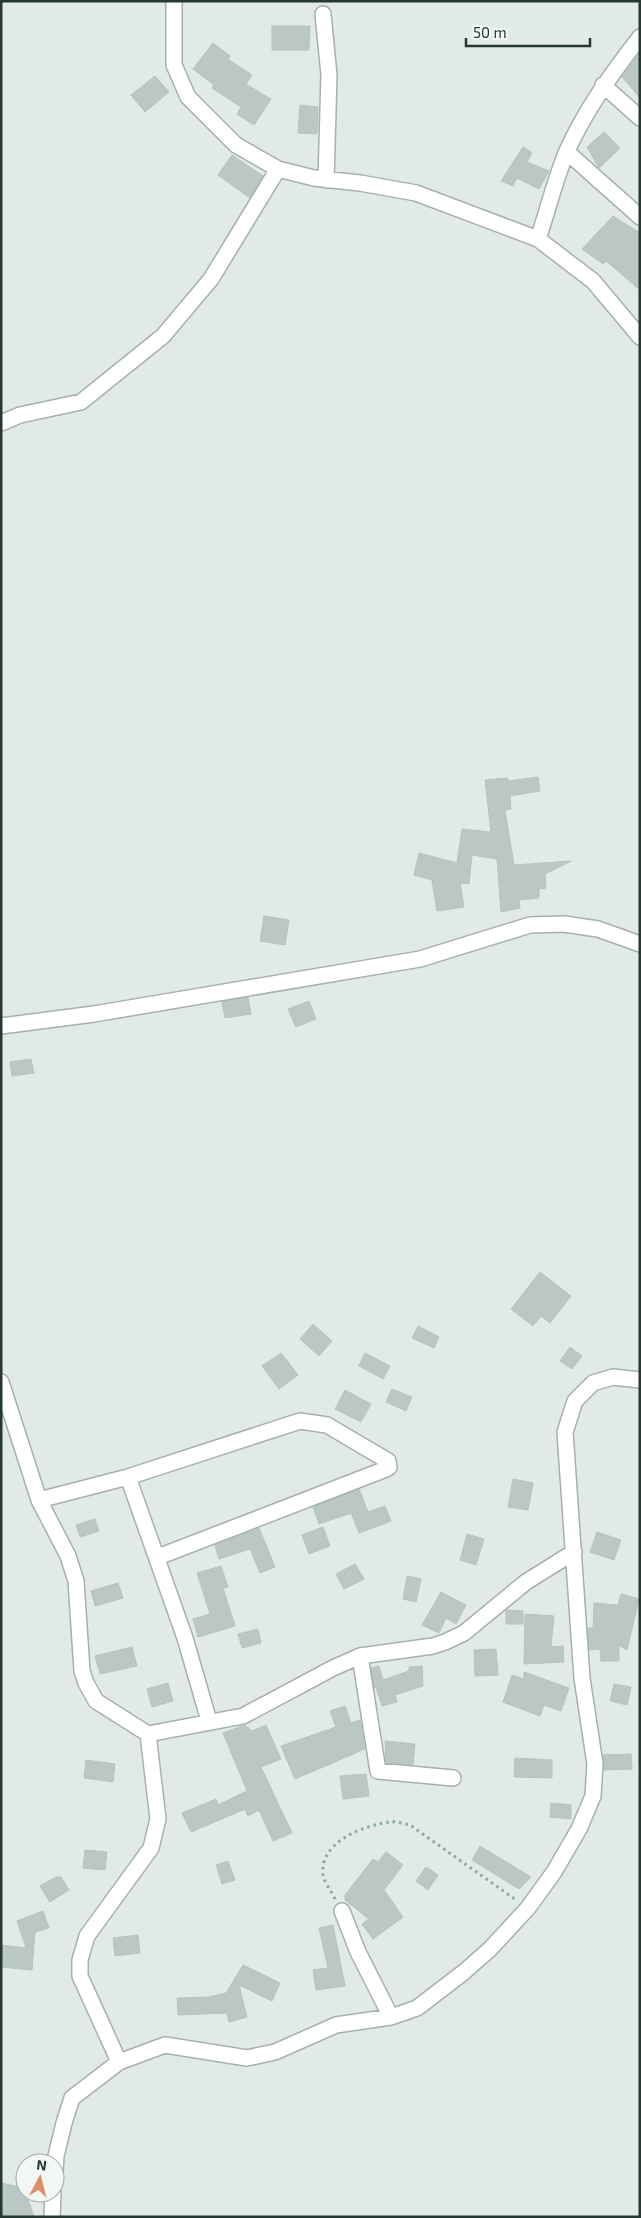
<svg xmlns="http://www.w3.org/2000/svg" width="641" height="2218" font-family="'Exo 2',sans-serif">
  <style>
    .building { fill: #bac7c3; stroke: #b5c3be }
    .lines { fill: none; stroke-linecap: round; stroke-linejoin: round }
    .street-casing { stroke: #a5b1ae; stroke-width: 18 }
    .path { stroke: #86aaa1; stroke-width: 3; stroke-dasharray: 2.5 4; stroke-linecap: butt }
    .street { stroke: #fff; stroke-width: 15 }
  </style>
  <rect width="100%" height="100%" fill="#e2eae7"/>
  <path class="building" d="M272,26H310L309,50H272Z
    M213,43L230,56L228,59L252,75L246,84L271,99L254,125L237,114L241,107L212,88L214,85L193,69Z
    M640,53V98L622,77Z
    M155,76L169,92L145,112L131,95Z
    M300,105L318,107L317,134L298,133Z
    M604,132L620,148L599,168L587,147Z
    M523,147L532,153L527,162L549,171L539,189L517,178L513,186L501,181Z
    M232,155L263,176L250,198L218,175Z
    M613,216L640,233V290L606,261L603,264L582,249Z
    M538,777L540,791L510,796L511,809L505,810L514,865L571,861L545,874L546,888L539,889V898L519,900L520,908L501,912L497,859L472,855L469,884L460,883L464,907L437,911L432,880L414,875L419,853L457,863L462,829L491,832L485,780L508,778V781Z
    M264,916L289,920L285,945L260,941Z
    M248,997L251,1014L225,1018L222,1002Z
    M309,1001L316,1019L296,1027L288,1009Z
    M31,1059L34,1073L12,1076L10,1062Z
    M540,1272L571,1296L550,1323L541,1316L533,1326L511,1309Z
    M313,1324L332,1341L319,1356L300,1339Z
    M418,1326L439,1337L434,1348L412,1338Z
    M570,1347L582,1356L572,1369L560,1361Z
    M281,1353L298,1375L279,1389L262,1366Z
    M365,1353L390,1366L383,1379L359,1366Z
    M392,1389L412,1397L406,1411L386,1402Z
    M345,1390L371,1404L361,1422L335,1409Z
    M513,1479L533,1483L528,1510L508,1507Z
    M359,1489L368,1512L385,1506L391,1521L359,1533L351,1513L319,1524L313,1507Z
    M95,1519L99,1531L80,1537L76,1525Z
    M323,1527L330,1546L309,1554L302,1535Z
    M259,1528L275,1567L260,1573L250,1549L219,1559L215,1545Z
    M597,1532L621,1540L614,1560L590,1552Z
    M467,1534L484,1539L476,1565L460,1560Z
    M355,1564L364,1579L344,1589L336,1574Z
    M221,1566L228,1587L223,1588L235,1626L198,1637L193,1619L210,1614L197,1573Z
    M407,1576L421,1579L416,1602L403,1599Z
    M118,1583L123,1598L95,1606L91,1591Z
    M441,1592L466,1605L456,1624L446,1618L439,1633L422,1625Z
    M621,1594L639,1599L627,1650L619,1645V1661H601L600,1649L589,1650L588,1628H593L594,1603L618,1605Z
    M506,1610L523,1611V1624H506Z
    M525,1614L554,1616L551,1647L563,1646L564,1662L524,1664Z
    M258,1629L261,1643L242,1648L238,1634Z
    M132,1647L137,1666L100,1674L95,1656Z
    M496,1649L498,1675L475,1676L474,1650Z
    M379,1666L383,1680L409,1671V1667L422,1666L423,1686L395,1695L397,1702L382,1706L376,1687L374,1688L371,1668Z
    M524,1672L569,1688L561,1711L544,1705L540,1716L503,1702L512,1675L524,1679Z
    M168,1683L173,1701L152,1707L147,1689Z
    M614,1684L631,1687L627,1705L610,1701Z
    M345,1706L351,1723L360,1720L365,1749L295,1779L281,1746L336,1727L330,1711Z
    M245,1725L252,1731L266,1725L281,1759L261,1767L292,1833L273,1841L259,1810L248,1816L245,1809L191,1832L182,1813L216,1799L218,1805L247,1791L223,1733Z
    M385,1741L415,1744L413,1765L386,1762Z
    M631,1754L632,1769L604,1770L603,1755Z
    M515,1758L552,1760V1778L514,1777Z
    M86,1760L115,1764L113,1782L84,1778Z
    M366,1774L369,1796L343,1799L340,1776Z
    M551,1803L571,1805V1819L550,1817Z
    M480,1846L531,1877L519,1889L472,1860Z
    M85,1850L107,1852L105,1870L83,1868Z
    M386,1852L403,1865L384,1890L403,1917L373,1939L362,1924L369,1919L345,1900V1895L373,1859L378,1862Z
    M228,1861L235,1880L222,1884L216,1865Z
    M426,1867L438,1875L428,1890L416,1881Z
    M56,1877H61L69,1890L50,1902L40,1886Z
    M43,1911L49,1928L35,1932L32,1970L1,1967V1945L26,1948L17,1921Z
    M333,1925L345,1986L316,1990L313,1970L328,1968L319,1928Z
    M138,1935L140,1953L115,1956L113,1938Z
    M243,1965L280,1983L272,2001L239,1985L247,2017L229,2022L227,2013L178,2015L177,1998L209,1997L226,1993Z
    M1,2183L20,2187L18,2193H26L34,2217H1Z"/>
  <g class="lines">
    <defs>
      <path id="street" d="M174,1V65L188,97L236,145L278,169L314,178L360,183L416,193L538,239L593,281L640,337
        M323,14L329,75L326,180
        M603,85L640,118
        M567,152L640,217
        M538,239C548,210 555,179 567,151C586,109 612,73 640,37
        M1,423L20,415L81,402L163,336L211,279L278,169
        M1,1026L94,1014L420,959L530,925L564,924L598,929L640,944
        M1,1382L39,1500L68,1556L76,1581L82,1671L86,1683L96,1701L148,1734L158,1819L151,1848L87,1936L80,1960V1976L119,2062
        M128,1477L185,1638L209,1721
        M39,1500L128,1477L300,1421L327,1425L388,1461L389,1467L386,1469L158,1557
        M360,1656L378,1771L453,1778
        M148,1734L243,1716L333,1668L360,1656L433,1646L445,1642L464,1633L526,1582L574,1552
        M342,1911L358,1952L391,2017
        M55,2172L56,2156L64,2123L72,2098L119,2062L165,2045L247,2058L275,2052L336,2025L391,2017L417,2008L464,1972L490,1949L528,1908L554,1872L579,1829L593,1796L595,1764L582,1678L565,1432L575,1401L593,1383L613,1377L640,1380
        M52,2217L53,2193"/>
    </defs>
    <use href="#street" class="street-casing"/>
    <path class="path" d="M335,1899C332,1892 324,1882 323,1875C319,1841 365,1825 391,1822C397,1821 404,1824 410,1825L516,1900"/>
    <use href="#street" class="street"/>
  </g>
  <rect width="641" height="2218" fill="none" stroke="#243934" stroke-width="5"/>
  <g transform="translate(40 2178) rotate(7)"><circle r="24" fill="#f2f7f5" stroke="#a0aba8"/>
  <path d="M0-4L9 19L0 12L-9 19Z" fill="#e08e6a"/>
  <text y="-8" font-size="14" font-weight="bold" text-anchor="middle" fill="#243934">N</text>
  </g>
  <path d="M466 38v8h124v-8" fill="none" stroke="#243934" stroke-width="2.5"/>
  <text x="473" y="38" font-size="15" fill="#243934" stroke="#f2f7f5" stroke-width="4" paint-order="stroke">50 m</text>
</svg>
